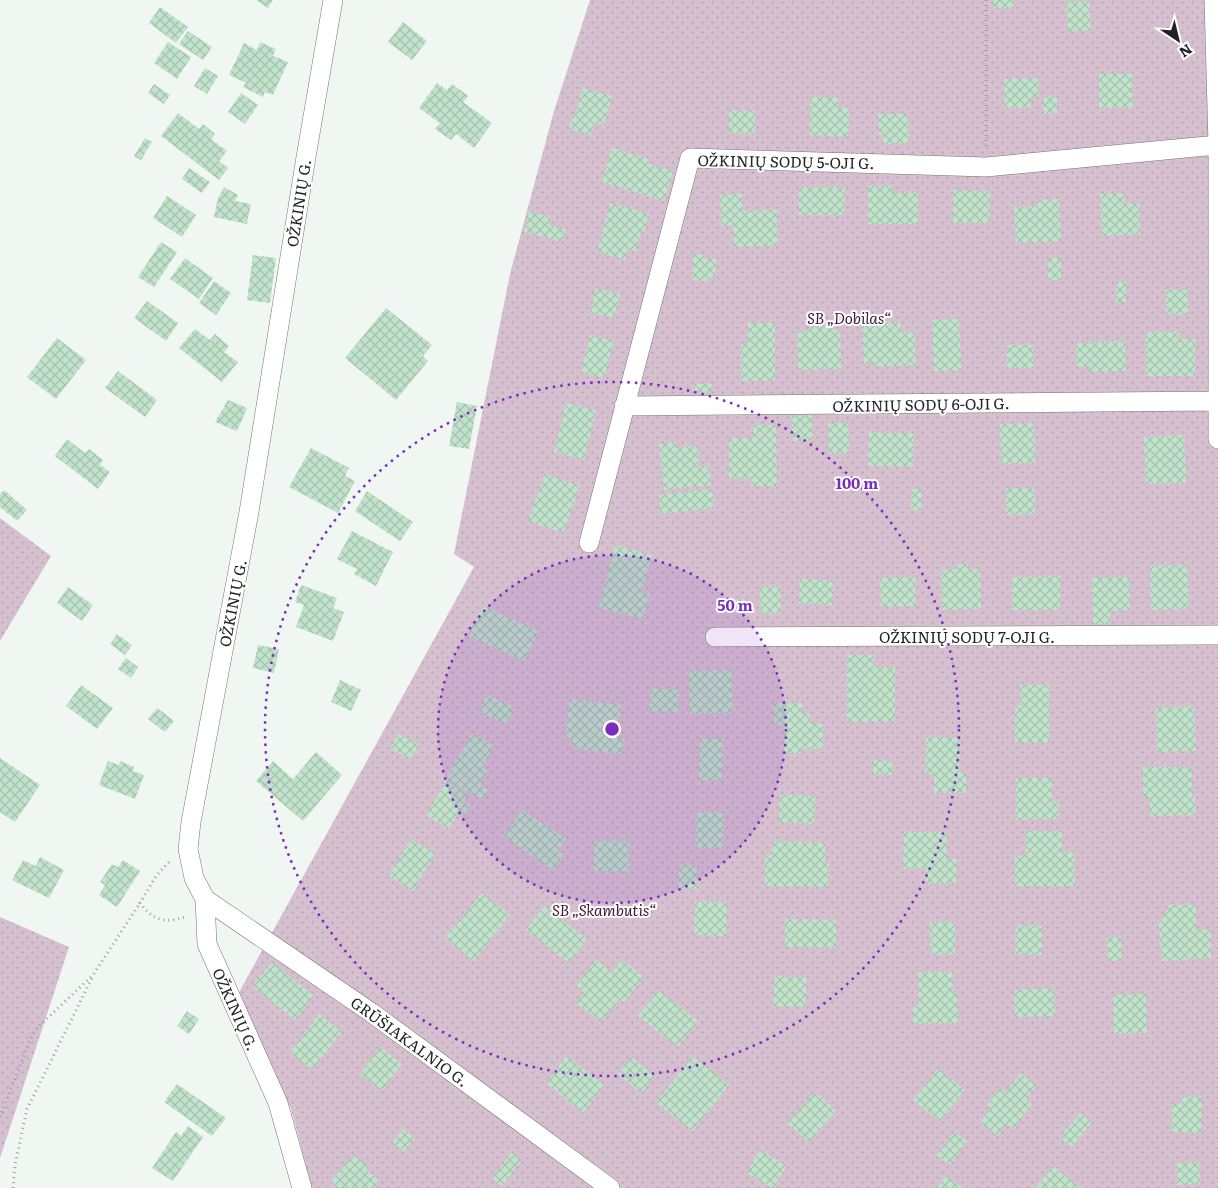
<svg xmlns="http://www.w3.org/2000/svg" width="1218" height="1188" font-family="Literata,serif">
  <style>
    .grass { fill: url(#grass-dots) }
    .building { fill: url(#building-cross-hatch) }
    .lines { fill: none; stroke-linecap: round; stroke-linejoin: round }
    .minor-casing { stroke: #717673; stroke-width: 20 }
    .path { stroke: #9b9f9c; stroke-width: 3; stroke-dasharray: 1 4; stroke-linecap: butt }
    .minor { stroke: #fff; stroke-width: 19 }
    .ring { fill: none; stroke: #7b2cbf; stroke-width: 2.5; stroke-dasharray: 2.5 5 }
    .labels { text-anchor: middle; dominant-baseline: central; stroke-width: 4; stroke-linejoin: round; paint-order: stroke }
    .street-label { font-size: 15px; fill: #202321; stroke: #fff }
    .park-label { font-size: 15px; font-style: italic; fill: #42193a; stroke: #fff }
    .centre { fill: #7b2cbf; stroke: #fff; stroke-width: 2.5 }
    .ring-label { font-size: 15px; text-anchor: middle; font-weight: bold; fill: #7b2cbf; stroke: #fff; stroke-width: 4; stroke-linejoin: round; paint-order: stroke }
  </style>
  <defs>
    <pattern id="grass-dots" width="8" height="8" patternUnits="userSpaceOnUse" patternTransform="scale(1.25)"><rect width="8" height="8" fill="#d6c0d0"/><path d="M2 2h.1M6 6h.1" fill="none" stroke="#b7a5b2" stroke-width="1.8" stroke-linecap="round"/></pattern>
    <pattern id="building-cross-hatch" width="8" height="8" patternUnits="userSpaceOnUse" patternTransform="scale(1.25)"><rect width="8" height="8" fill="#c1e3cc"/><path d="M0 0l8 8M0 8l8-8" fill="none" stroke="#a6c2af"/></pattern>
  </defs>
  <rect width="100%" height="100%" fill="#f0f6f2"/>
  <path class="grass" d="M590,0H1218V1188H312L291,1109L237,996L474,567L454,554L510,274L554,111Z
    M0,518L51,556L0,641Z
    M0,917L69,947L0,1158Z"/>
  <path class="building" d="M256,0H273L268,8Z
    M993,0H1013V8H993Z
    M1089,1L1091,30L1068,32L1066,2Z
    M160,7L188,27L176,43L149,23Z
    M403,22L427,41L412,60L388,42Z
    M188,31L212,47L203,60L179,44Z
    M168,42L191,57L177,79L154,63Z
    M260,42L276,49L273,56L288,62L273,95L265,92L263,97L243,87L246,83L229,75L244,43L257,50Z
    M205,68L218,76L207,94L194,86Z
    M1099,74H1132L1133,108H1099Z
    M1038,78L1039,97L1031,98V108H1005L1004,79Z
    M437,83L447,90L452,84L468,96L463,102L492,123L474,148L456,134L451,140L435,129L440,123L419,108Z
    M154,84L170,95L164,104L148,93Z
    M582,88L612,96L604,125L595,123L592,135L569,129L572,116H575Z
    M241,93L258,105L245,124L228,112Z
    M1057,96V113L1044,114V97Z
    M811,97L838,98V108H849L848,137L810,135Z
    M729,110L755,111V134L729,133Z
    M178,113L199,129L203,124L215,134L211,139L227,151L219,161L228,168L219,180L161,136Z
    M878,114H908L909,143L883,144V135H879Z
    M145,138L152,142L141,160L134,156Z
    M612,148L649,159L648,164L673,171L664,201L602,182Z
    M189,168L210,182L202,193L182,179Z
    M868,186H892L893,193L918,192V224H868Z
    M224,187L238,195L235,201L251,204L247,224L214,217L218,198Z
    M799,187H845L844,215H799Z
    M953,190L990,191L989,223H953Z
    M1124,193L1125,204L1139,203L1140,234L1102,236L1100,194Z
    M742,194L743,211L777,210L778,245L734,247L733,225H721L720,195Z
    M167,196L196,215L182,237L153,218Z
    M1059,199L1061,241L1016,243L1014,207L1037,206V200Z
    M610,203L649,214L644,232L641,231L636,251L629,249L626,260L597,252Z
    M529,211L551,217L549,225L566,229L562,242L524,232Z
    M161,242L177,252L154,287L138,277Z
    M693,254H702V258L716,259L715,277H709L708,281L692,280Z
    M253,255L276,258L270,303L247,300Z
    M185,258L213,278L199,299L170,279Z
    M1048,258H1061V280H1048Z
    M214,281L231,293L216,315L199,303Z
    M1116,282H1126V302H1116Z
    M596,288L620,294L614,318L590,313Z
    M1166,290H1188V315L1166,314Z
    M147,301L178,323L166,341L134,318Z
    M386,308L432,345L423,356L428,361L396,400L345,358Z
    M959,319L961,370L934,371L932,320Z
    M900,322L901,332L914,331L916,365L875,367V362L864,363L862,325Z
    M748,323H775V380L741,381V344H748Z
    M810,326H832V330H840L841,369L798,370L797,331H810Z
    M195,329L210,340L215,334L229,346L224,352L238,362L222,382L179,348Z
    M1179,331V339H1195V376H1146V332Z
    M590,335L614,341L604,378L581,372Z
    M57,338L86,360L56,399L27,377Z
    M1125,341L1126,371L1089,372V366L1077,367L1076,343Z
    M1007,345H1033V368H1007Z
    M118,371L157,400L145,417L105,388Z
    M695,384H712V392L695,393Z
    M228,400L247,408L237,431L215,422Z
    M457,402L477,406L469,449L449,446Z
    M566,403L596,410L584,460L554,452Z
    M812,415L813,440L793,441L791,416Z
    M848,422L849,453L829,454L828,424Z
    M1034,423L1035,463L1001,464L1000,424Z
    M753,425H776L777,486H751V479H729V438H753Z
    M869,432L914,433L913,467L868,466Z
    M1184,435L1186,483L1146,484L1144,437Z
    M67,439L85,453L89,449L103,460L100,465L110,472L98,489L55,456Z
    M675,442L676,448L697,445L699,467L709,465L711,485L664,490L659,444Z
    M311,448L349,468L345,476L355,481L338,513L289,487Z
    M545,474L580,486L563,533L528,521Z
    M1006,488H1034L1035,514L1006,515Z
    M712,489L714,508L661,514L659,495Z
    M912,489H922L921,510H911Z
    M4,490L27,510L17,521L0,507V494Z
    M367,491L413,522L400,541L355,511Z
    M352,531L393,552L376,586L354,574L357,569L337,559Z
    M615,545L652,555L642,591L650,594L643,619L599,608Z
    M957,564H968V570L980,569L981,609L942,610L941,570L957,569Z
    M1187,565L1189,609L1151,610L1150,566Z
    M1060,576V610H1012V577Z
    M915,577L916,606L881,607L880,578Z
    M1129,577L1130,610L1110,611V624H1093L1092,578Z
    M800,579L833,581L832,605L799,603Z
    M301,585L337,598L333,608L344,612L333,641L296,627L304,605L295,602Z
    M780,586L781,613L761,614L760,587Z
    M68,587L93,605L82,621L57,603Z
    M744,599V612L727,613L726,600Z
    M483,606L538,631L524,661L469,636Z
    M117,634L132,645L125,655L110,644Z
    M258,645L279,649L274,673L253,668Z
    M847,655H874L873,667H895V721L847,722Z
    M126,658L138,667L131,678L118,669Z
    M732,670L733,713L690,714L689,671Z
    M340,680L361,690L351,711L331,702Z
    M81,685L113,708L97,729L66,706Z
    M1020,685H1049V742H1015V705H1021Z
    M651,688L679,690L678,712L650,711Z
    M487,695L514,707L507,724L479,712Z
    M570,699L621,705L617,738L624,739L622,754L572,748L573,739L565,738Z
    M774,703H802V714H809L810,724H823V749H802V753H784V725H774Z
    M1194,706L1196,751L1157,752L1156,708Z
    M157,708L174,721L165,732L148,719Z
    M472,733L494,746L482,767L488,770L480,785L489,790L483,800L446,780Z
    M398,734L419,744L412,759L390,749Z
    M926,737L960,738L959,772L966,773V793H934V774H925Z
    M700,739H723L722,780H699Z
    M316,752L342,775L303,821L256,781L273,761L293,779Z
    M0,758L40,785L15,822L0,812Z
    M873,760L893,761L892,775L873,774Z
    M108,761L119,765L120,761L134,767L133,771L144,775L135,799L99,785Z
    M1143,767H1192V797H1195V815L1150,816V797H1143Z
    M1016,778H1052V801H1059V819L1016,820Z
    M446,781L468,794L464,801L470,805L464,816L458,813L449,828L426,816Z
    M780,795L815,796L814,824L779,822Z
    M522,810L566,839L558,851L564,854L553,870L504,837Z
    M697,812L724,813L723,848H696Z
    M1026,831H1062V852H1074L1075,886H1015V856L1026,855Z
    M904,832H947L946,859H957L956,883L926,884V868L903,869Z
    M411,839L435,854L413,891L389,876Z
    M594,841H629V871H594Z
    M773,841L825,843V863H829L828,887L765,886V855H772Z
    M40,857L64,870L49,898L12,880L23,860L36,866Z
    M123,860L140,871L117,907L99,895L105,885L100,882L112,864L118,867Z
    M679,865L697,866V889L679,888Z
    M482,893L510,915L474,961L445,938Z
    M695,901L727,902L726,936L694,935Z
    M1169,905H1196V930H1211V958L1162,961L1159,925Z
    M544,906L587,939L569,963L526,930Z
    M785,919L836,920V948L785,947Z
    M930,922H955V954L931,955Z
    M1016,925L1042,926V955L1015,954Z
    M1107,937H1121L1122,960L1108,961Z
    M596,960L612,972L622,960L644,977L624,1002L620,999L601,1022L576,1003L584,993L576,986Z
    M272,962L314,996L295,1020L252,986Z
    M918,972H952L953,992H957L958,1023L913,1024V1006L919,1005Z
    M775,976L807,978L805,1007L773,1006Z
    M1053,988L1055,1016L1015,1017L1014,990Z
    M658,990L698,1021L678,1047L638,1016Z
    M1146,994L1147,1033L1114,1034L1113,995Z
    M187,1011L199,1019L189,1034L177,1026Z
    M319,1014L342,1032L312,1070L290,1052Z
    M380,1047L402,1064L382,1091L360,1074Z
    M567,1056L604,1085L583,1113L546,1083Z
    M692,1056L729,1085L693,1131L656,1103Z
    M631,1057L655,1076L641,1093L618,1074Z
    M938,1068L965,1090L940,1121L913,1100Z
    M1020,1073L1037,1085L1026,1099L1032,1104L1014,1129L1007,1124L998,1136L980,1123L991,1108L987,1105L1000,1088L1006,1092Z
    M177,1084L226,1118L212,1136L164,1102Z
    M815,1092L836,1111L809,1142L787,1123Z
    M1182,1096L1202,1097L1201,1133L1171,1132L1172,1104H1181Z
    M1080,1113L1092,1122L1072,1147L1060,1137Z
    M188,1126L203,1137L173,1181L152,1168L176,1132L181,1136Z
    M403,1129L415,1138L404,1152L392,1143Z
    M954,1132L967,1141L950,1165L936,1155Z
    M760,1150L787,1166L773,1188L746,1173Z
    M512,1152L522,1160L502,1186L492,1178Z
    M354,1154L369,1167L366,1170L379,1180L373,1188H339L331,1181Z
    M1199,1162L1200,1184L1177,1185V1163Z
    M1053,1166L1081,1188H1035Z
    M946,1176L962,1188H937Z"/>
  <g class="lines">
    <defs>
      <path id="minor" d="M1214,0L1218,145V439
        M624,406L1217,401
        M589,543L690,158L986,167L1218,145
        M715,637L1218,635
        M205,899L372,1013L610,1188
        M302,1188L278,1103L207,944L205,899L194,878L188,849L191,822L249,512L306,157L333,0"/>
    </defs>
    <use href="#minor" class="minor-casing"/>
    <path class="path" d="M986,0V146
      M169,862L156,876L140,903C153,920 164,924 185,917
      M0,1117L30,1040L37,1028L93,975L140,903
      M13,1188L15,1165L27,1109L92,978"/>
    <use href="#minor" class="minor"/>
  </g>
  <circle cx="612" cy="729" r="174" fill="#7b2cbf" fill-opacity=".12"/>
  <g class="ring">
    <circle cx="612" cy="729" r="174"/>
    <circle cx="612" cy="729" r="347"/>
  </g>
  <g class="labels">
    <g class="street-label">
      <text transform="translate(786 161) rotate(1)">OŽKINIŲ SODŲ 5-OJI G.</text>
      <text transform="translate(298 203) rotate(-81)">OŽKINIŲ G.</text>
      <text transform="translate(921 404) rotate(-1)">OŽKINIŲ SODŲ 6-OJI G.</text>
      <text transform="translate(232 603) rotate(-79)">OŽKINIŲ G.</text>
      <text x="967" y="636">OŽKINIŲ SODŲ 7-OJI G.</text>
      <text transform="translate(236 1009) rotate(66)">OŽKINIŲ G.</text>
      <text transform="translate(410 1041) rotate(36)">GRŪŠIAKALNIO G.</text>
    </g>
    <g class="park-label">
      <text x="849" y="317">SB „Dobilas“</text>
      <text x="604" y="909">SB „Skambutis“</text>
    </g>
  </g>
  <circle cx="612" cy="729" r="8" class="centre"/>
  <g class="ring-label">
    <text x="857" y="489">100 m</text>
    <text x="735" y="611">50 m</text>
  </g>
  <g transform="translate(1178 40) rotate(145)" stroke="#ffffff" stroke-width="4" paint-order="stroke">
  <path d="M0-4L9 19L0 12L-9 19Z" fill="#202321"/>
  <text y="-8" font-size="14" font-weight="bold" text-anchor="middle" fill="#202321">N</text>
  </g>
</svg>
